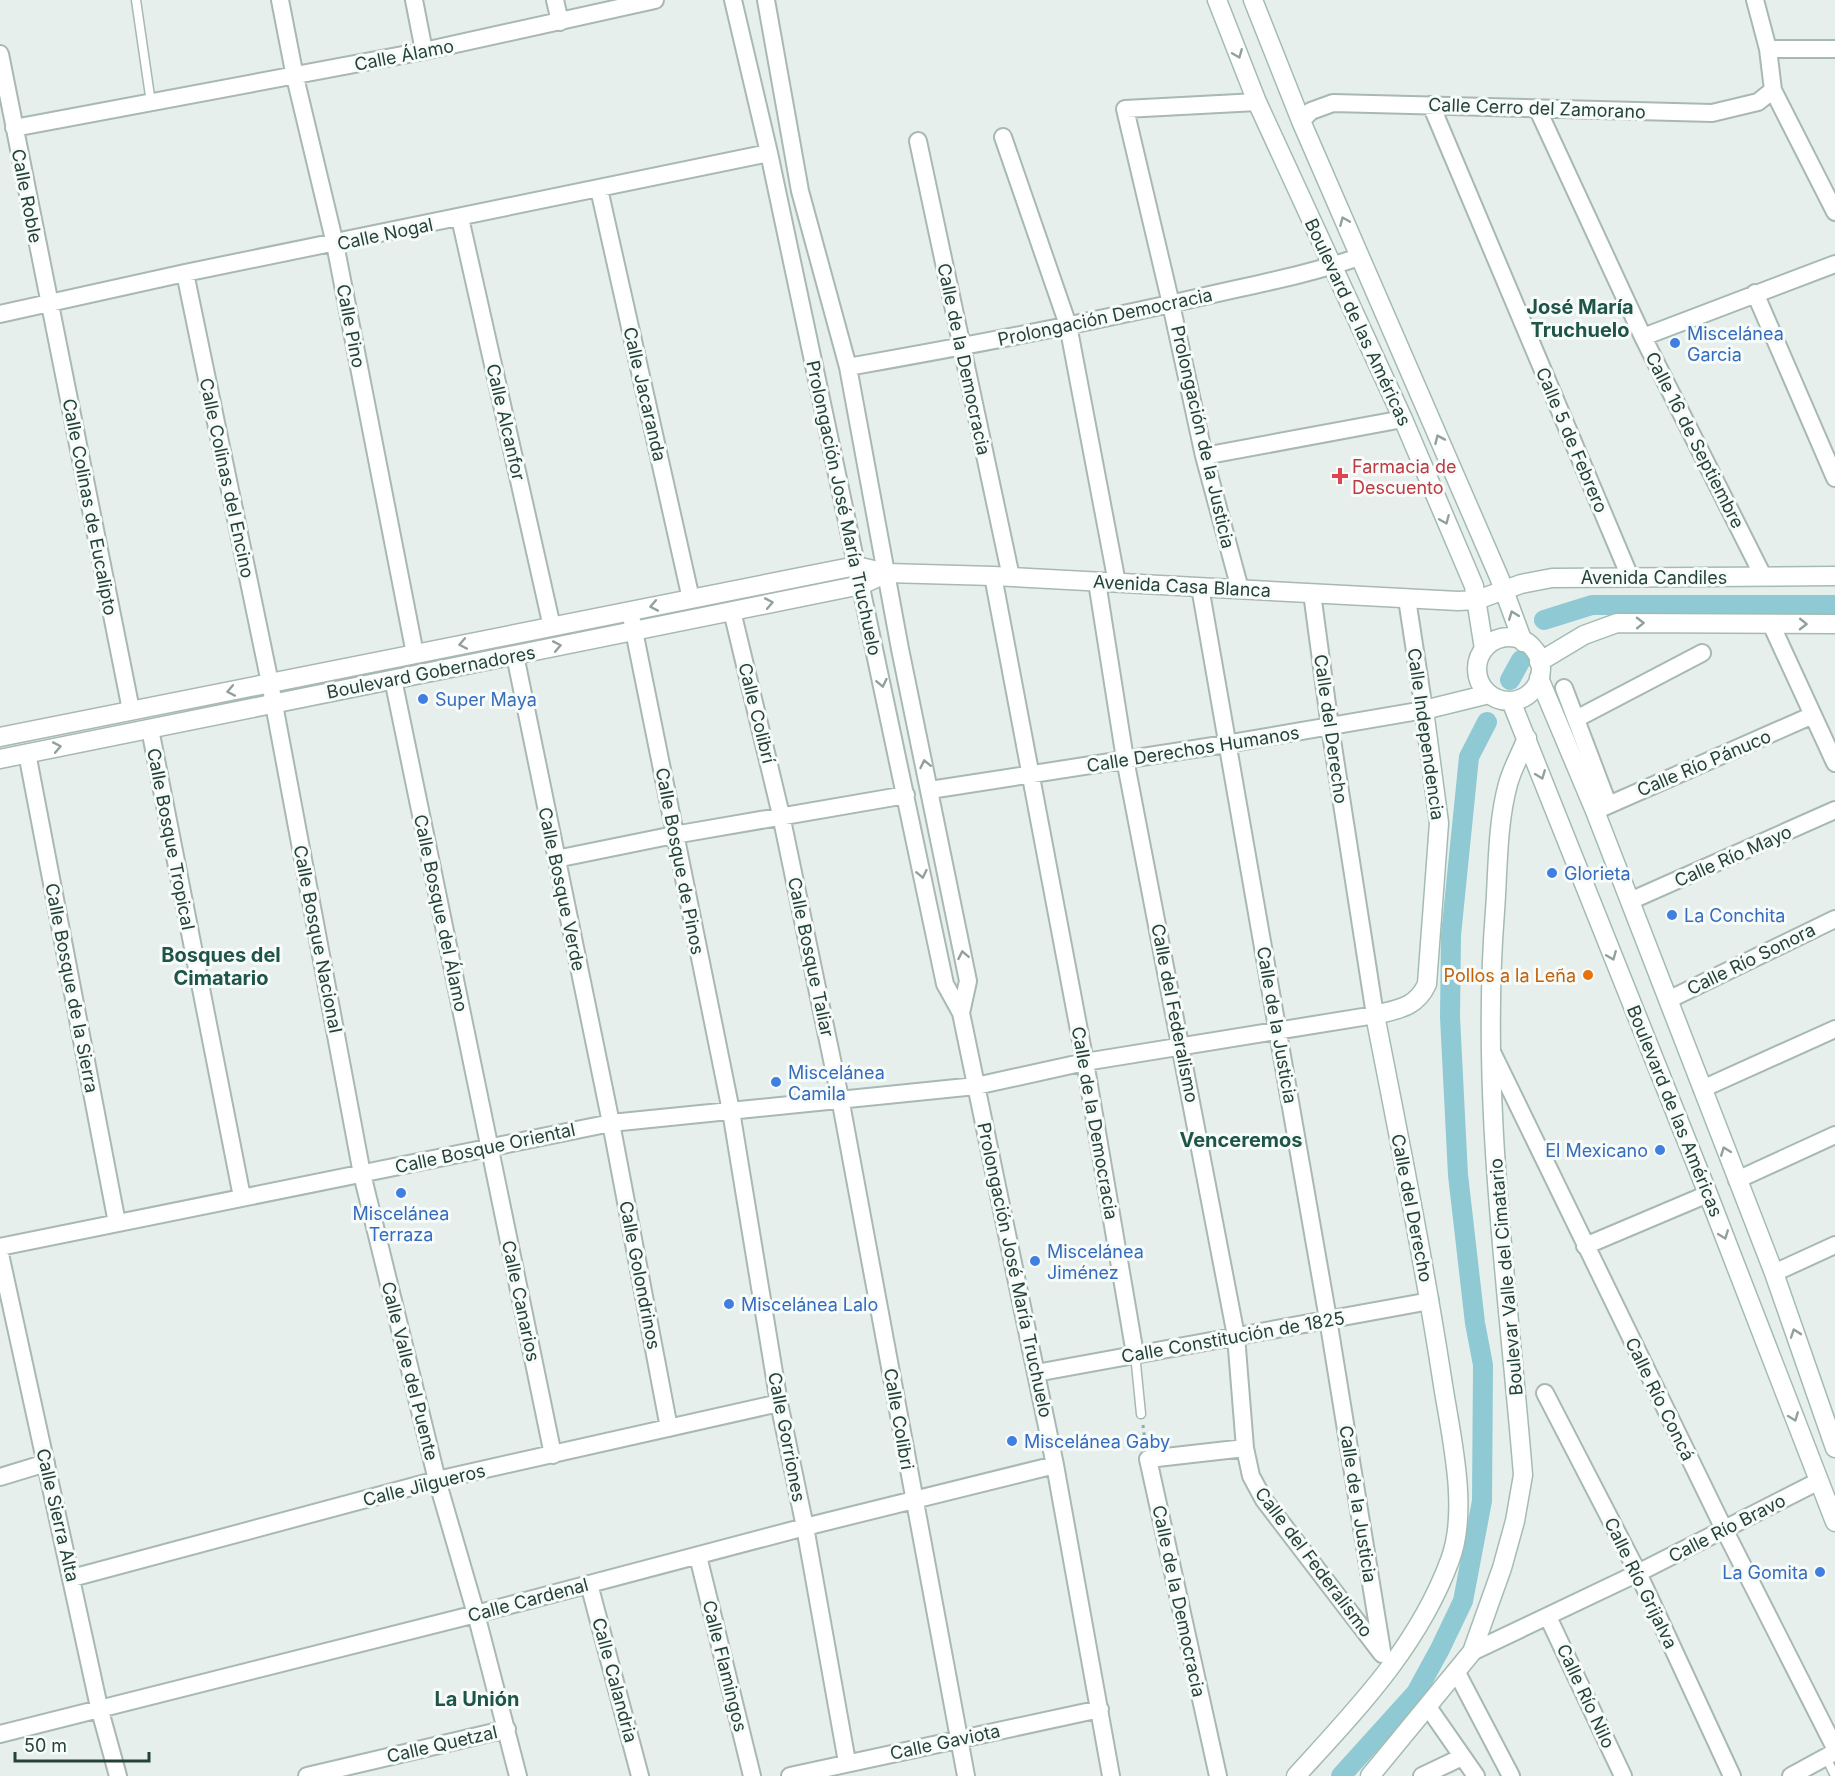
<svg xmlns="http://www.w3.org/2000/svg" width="1835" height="1776" font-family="Inter,sans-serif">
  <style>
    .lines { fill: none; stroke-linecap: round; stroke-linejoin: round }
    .canal { stroke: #8ec9d4; stroke-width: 20 }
    .service-casing { stroke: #a8b8b2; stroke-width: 11 }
    .minor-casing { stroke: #a8b8b2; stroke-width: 20 }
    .tertiary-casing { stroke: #a8b8b2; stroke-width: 21 }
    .secondary-casing { stroke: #a4bbb3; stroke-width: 21 }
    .path { stroke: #86b3a5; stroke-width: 3; stroke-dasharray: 3 4.5; stroke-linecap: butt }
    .service { stroke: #fff; stroke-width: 8 }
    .minor { stroke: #fff; stroke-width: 16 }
    .tertiary { stroke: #fff; stroke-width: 18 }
    .secondary { stroke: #fff; stroke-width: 18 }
    .oneway { stroke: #92a09c }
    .shop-dot { fill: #3f7fe0; stroke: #f7fbf9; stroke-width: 2 }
    .health-dot { fill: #e0444e; stroke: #f7fbf9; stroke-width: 2 }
    .food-dot { fill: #e8710a; stroke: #f7fbf9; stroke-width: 2 }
    .labels { text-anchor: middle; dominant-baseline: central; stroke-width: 6; stroke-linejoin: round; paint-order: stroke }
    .street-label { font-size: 18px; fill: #24423a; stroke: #f7fbf9 }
    .shop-label { font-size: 18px; fill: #366cbe; stroke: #f7fbf9; text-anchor: start }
    .health-label { font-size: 18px; fill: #be3a42; stroke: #f7fbf9; text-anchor: start }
    .food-label { font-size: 18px; fill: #c56008; stroke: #f7fbf9; text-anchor: end }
    .neighbourhood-label { font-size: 20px; font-weight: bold; fill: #1f5548; stroke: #f7fbf9 }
  </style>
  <rect width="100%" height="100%" fill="#e6efeb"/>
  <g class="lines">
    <path class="canal" d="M1544,620L1592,605H1835
      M1510,680L1521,660
      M1341,1776L1416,1693L1440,1649L1463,1601L1482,1501L1483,1365L1475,1323L1458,1175L1450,1017L1451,935L1469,757L1487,722"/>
    <defs>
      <path id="service" d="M136,0L151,103
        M1135,1354L1141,1414
        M1826,1757L1835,1776"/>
      <path id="minor" d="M280,0L295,77L335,244L415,654
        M414,0L424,51
        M555,0L560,22
        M733,0L769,153L945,984L961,1013L1055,1465L1111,1776
        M766,0L800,191L848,367L900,649L968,981L961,1013
        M1755,0L1768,49L1773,90L1835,212
        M1768,49H1835
        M0,54L131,710
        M1431,105L1630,577
        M1537,108L1643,337L1763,576
        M1301,121L1311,111L1333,103L1712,113L1758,102L1773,90
        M14,128L424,51L655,0
        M1003,137L1068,325L1117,583
        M918,141L1011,577
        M599,189L691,599
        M460,218L552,627
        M185,273L270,683L362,1174L437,1480L476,1614L518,1776
        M1755,293L1835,478
        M0,314L185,273L769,153
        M1643,337L1835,264
        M848,367C967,346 1087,323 1205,296C1257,284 1310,274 1359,257
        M1204,456L1403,419
        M993,576L1085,1062L1135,1354
        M1097,582L1125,759L1236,1336L1245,1448L1251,1476L1264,1500L1382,1654
        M1200,587L1328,1319L1382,1651
        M1240,589L1204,456L1171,304L1125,109L1257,102
        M630,611L731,1111L779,1403L805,1527L847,1762
        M732,611L781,815L840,1098L966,1776
        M1771,624L1835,763
        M515,655L611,1123L669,1428
        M393,679L553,1455
        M1564,688L1608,804
        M1576,719L1702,653
        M150,729L242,1197
        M27,753L117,1223
        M930,790L1226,744L1424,710L1407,599
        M1595,811L1813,715
        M556,859L674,835L906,795
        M1630,901L1835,810
        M1668,1000L1835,919
        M1492,1052L1724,1529L1835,1748
        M1702,1089L1835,1029
        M1737,1180L1835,1135
        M1585,1246L1708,1194
        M0,1247L611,1123L976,1086L1085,1062L1375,1015L1330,727L1312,593
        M0,1254L99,1707L118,1776
        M1774,1273L1835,1245
        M1036,1373L1430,1301
        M1545,1393L1638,1573L1732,1776
        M0,1477L46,1463
        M698,1556L752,1776
        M72,1578L437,1480L779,1403
        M589,1584L640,1776
        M1548,1617L1623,1776
        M1472,1652L1638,1573L1819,1481
        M1456,1671L1511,1776
        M1428,1707L1476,1776
        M0,1734L476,1614L805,1527L1055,1465
        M307,1776L507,1729
        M790,1776L1100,1709
        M1218,1776L1148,1459L1245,1448
        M1422,1776L1462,1757
        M1791,1776L1835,1752"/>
      <path id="tertiary" d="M0,737L856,566L887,573L993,576L1458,601L1477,600
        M0,759L861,585L887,573"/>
      <path id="secondary" d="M1217,0L1257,102L1403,419L1474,586L1484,649
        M1253,0L1301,121L1499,577L1523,642
        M1477,600L1521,584L1552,578L1835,576
        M1477 669a32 32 0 1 1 64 0a32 32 0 1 1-64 0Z
        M1539,662L1584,635L1617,623L1835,624
        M1539,678L1595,811L1774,1273L1835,1448
        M1511,701L1708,1194L1835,1522
        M1296,1776C1357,1709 1418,1647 1450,1560C1469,1510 1451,1436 1443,1385C1424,1261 1399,1138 1375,1015C1398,1009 1416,1008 1427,984L1439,823L1424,710L1489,694
        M1370,1776L1472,1652L1502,1568L1515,1521L1523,1475C1508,1288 1480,1099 1495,911C1498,870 1497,824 1508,784C1512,769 1521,753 1527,738"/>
    </defs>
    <use href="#service" class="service-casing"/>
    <use href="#minor" class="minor-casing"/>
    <use href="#tertiary" class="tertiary-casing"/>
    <use href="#secondary" class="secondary-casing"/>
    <path class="path" d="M1143,1425L1145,1442"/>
    <use href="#service" class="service"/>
    <use href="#minor" class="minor"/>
    <use href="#tertiary" class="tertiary"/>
    <use href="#secondary" class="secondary"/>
  </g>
  <defs><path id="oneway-chevron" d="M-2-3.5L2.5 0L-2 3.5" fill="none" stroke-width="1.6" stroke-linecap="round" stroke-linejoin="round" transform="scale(1.5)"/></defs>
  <g class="oneway">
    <use href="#oneway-chevron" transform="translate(1238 54) rotate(68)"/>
    <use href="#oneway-chevron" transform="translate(1344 221) rotate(-113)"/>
    <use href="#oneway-chevron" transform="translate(1439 439) rotate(-114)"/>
    <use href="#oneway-chevron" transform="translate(1445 520) rotate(67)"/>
    <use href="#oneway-chevron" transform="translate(769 603) rotate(-11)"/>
    <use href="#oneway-chevron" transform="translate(654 606) rotate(169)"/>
    <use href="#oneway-chevron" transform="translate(1513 615) rotate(-111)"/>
    <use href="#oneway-chevron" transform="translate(1640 623) rotate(-1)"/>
    <use href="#oneway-chevron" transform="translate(1803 624) rotate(1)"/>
    <use href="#oneway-chevron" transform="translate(463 644) rotate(169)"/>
    <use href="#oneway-chevron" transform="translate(557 646) rotate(-11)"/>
    <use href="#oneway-chevron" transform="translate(882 683) rotate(78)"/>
    <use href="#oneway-chevron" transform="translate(231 691) rotate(169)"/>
    <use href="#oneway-chevron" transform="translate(57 747) rotate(-11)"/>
    <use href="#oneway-chevron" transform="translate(925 764) rotate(-102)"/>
    <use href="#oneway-chevron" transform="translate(1541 775) rotate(69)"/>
    <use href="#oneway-chevron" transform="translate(922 874) rotate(78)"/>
    <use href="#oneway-chevron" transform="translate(963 955) rotate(-101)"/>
    <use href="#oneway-chevron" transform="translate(1612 956) rotate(68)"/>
    <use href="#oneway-chevron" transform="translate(1725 1151) rotate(-111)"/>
    <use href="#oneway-chevron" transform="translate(1724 1235) rotate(69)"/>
    <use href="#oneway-chevron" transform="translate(1795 1333) rotate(-109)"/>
    <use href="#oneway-chevron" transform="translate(1794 1417) rotate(69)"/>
  </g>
  <g class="shop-dot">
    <circle cx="1675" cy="343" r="6"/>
    <circle cx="423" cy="699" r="6"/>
    <circle cx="1552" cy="873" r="6"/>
    <circle cx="1672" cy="915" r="6"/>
    <circle cx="776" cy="1082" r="6"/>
    <circle cx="1660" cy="1150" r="6"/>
    <circle cx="401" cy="1193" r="6"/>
    <circle cx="1035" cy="1261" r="6"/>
    <circle cx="729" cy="1304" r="6"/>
    <circle cx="1012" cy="1441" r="6"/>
    <circle cx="1820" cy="1572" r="6"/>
  </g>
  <path class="health-dot" d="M1337 467h6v6h6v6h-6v6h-6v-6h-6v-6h6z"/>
  <circle class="food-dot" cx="1588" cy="975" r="6"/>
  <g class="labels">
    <g class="street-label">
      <text transform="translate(404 55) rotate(-11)">Calle Álamo</text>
      <text transform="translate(1537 108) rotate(2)">Calle Cerro del Zamorano</text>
      <text transform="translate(27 196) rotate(79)">Calle Roble</text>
      <text transform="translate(385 234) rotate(-12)">Calle Nogal</text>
      <text transform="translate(1105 317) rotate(-12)">Prolongación Democracia</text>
      <text transform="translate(1358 322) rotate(65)">Boulevard de las Américas</text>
      <text transform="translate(351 326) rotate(79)">Calle Pino</text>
      <text transform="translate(964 359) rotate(78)">Calle de la Democracia</text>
      <text transform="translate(645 394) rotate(77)">Calle Jacaranda</text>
      <text transform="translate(506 422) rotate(77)">Calle Alcanfor</text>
      <text transform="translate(1203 437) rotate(77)">Prolongación de la Justicia</text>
      <text transform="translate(1572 440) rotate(67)">Calle 5 de Febrero</text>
      <text transform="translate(1695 440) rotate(63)">Calle 16 de Septiembre</text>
      <text transform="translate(227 478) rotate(78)">Calle Colinas del Encino</text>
      <text transform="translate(90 507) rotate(79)">Calle Colinas de Eucalipto</text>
      <text transform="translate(844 508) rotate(78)">Prolongación José María Truchuelo</text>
      <text x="1654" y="577">Avenida Candiles</text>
      <text transform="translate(1182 586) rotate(3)">Avenida Casa Blanca</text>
      <text transform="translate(431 672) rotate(-11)">Boulevard Gobernadores</text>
      <text transform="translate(757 713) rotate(76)">Calle Colibrí</text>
      <text transform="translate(1331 729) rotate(82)">Calle del Derecho</text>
      <text transform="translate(1426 734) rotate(82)">Calle Independencia</text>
      <text transform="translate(1193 749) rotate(-9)">Calle Derechos Humanos</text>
      <text transform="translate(1704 763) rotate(-23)">Calle Río Pánuco</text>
      <text transform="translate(171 839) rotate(79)">Calle Bosque Tropical</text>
      <text transform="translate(1733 856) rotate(-24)">Calle Río Mayo</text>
      <text transform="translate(680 861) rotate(79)">Calle Bosque de Pinos</text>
      <text transform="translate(562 889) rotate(78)">Calle Bosque Verde</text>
      <text transform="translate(441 913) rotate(78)">Calle Bosque del Álamo</text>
      <text transform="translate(318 939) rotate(79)">Calle Bosque Nacional</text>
      <text transform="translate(811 957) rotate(78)">Calle Bosque Taliar</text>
      <text transform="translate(1751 959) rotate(-26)">Calle Río Sonora</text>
      <text transform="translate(72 988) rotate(79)">Calle Bosque de la Sierra</text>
      <text transform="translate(1175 1013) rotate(79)">Calle del Federalismo</text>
      <text transform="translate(1277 1025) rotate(80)">Calle de la Justicia</text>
      <text transform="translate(1675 1111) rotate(68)">Boulevard de las Américas</text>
      <text transform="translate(1095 1123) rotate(80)">Calle de la Democracia</text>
      <text transform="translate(485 1148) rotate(-12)">Calle Bosque Oriental</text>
      <text transform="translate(1412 1208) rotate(79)">Calle del Derecho</text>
      <text transform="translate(1015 1270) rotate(78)">Prolongación José María Truchuelo</text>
      <text transform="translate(640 1275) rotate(79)">Calle Golondrinos</text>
      <text transform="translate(1506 1277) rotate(-95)">Boulevar Valle del Cimatario</text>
      <text transform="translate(521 1301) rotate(78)">Calle Canarios</text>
      <text transform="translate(1233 1337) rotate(-10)">Calle Constitución de 1825</text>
      <text transform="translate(410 1371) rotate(76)">Calle Valle del Puente</text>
      <text transform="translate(1660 1399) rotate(64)">Calle Río Concá</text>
      <text transform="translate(899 1419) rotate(80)">Calle Colibri</text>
      <text transform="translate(787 1437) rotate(79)">Calle Gorriones</text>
      <text transform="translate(424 1485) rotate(-14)">Calle Jilgueros</text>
      <text transform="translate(1358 1504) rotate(81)">Calle de la Justicia</text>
      <text transform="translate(58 1515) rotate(77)">Calle Sierra Alta</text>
      <text transform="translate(1727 1528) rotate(-27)">Calle Río Bravo</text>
      <text transform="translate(1314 1562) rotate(53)">Calle del Federalismo</text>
      <text transform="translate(1641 1583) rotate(64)">Calle Río Grijalva</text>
      <text transform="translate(528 1600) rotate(-15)">Calle Cardenal</text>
      <text transform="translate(1179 1601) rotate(78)">Calle de la Democracia</text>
      <text transform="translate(725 1666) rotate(76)">Calle Flamingos</text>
      <text transform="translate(615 1680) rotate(75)">Calle Calandria</text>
      <text transform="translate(1586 1696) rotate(65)">Calle Río Nilo</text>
      <text transform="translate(945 1742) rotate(-12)">Calle Gaviota</text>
      <text transform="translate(442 1744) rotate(-13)">Calle Quetzal</text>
    </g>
    <g class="shop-label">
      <text x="1687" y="333">Miscelánea<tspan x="1687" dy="21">Garcia</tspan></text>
      <text x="435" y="699">Super Maya</text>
      <text x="1564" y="873">Glorieta</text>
      <text x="1684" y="915">La Conchita</text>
      <text x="788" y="1072">Miscelánea<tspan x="788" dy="21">Camila</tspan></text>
      <text x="1648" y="1150" text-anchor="end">El Mexicano</text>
      <text x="401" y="1213" text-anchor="middle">Miscelánea<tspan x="401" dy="21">Terraza</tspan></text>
      <text x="1047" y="1251">Miscelánea<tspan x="1047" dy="21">Jiménez</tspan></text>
      <text x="741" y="1304">Miscelánea Lalo</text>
      <text x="1024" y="1441">Miscelánea Gaby</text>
      <text x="1808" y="1572" text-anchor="end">La Gomita</text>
    </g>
    <g class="health-label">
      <text x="1352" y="466">Farmacia de<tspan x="1352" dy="21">Descuento</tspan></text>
    </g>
    <g class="food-label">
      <text x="1576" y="975">Pollos a la Leña</text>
    </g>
    <g class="neighbourhood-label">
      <text x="1580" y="307">José María<tspan x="1580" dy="23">Truchuelo</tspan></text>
      <text x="221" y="955">Bosques del<tspan x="221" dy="23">Cimatario</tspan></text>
      <text x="1241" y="1140">Venceremos</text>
      <text x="477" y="1699">La Unión</text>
    </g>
  </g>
  <path d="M15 1752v9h134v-9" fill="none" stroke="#24423a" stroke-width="3"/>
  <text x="24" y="1752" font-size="18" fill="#24423a" stroke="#f7fbf9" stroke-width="4.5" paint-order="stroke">50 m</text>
</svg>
